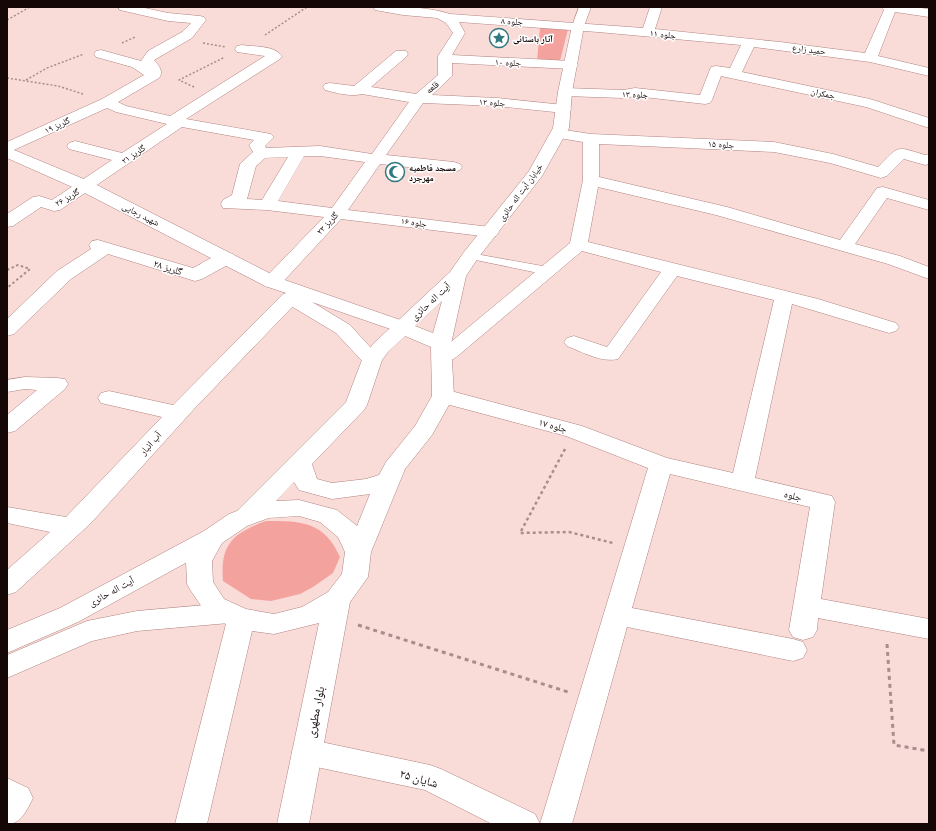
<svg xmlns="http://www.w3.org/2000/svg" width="936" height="831" font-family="'Noto Serif','Noto Naskh Arabic',serif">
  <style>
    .green { fill: #f4a29e }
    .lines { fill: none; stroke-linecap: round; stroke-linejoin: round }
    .service-casing { stroke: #b18481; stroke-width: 1 }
    .minor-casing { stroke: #b18481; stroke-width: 1 }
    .tertiary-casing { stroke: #b18481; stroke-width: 1 }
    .secondary-casing { stroke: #b18481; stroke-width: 1 }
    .path-far3 { stroke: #a68e8c; stroke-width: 1.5; stroke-dasharray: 2 2; stroke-linecap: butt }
    .path-far2 { stroke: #a68e8c; stroke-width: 2; stroke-dasharray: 2.5 2.5; stroke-linecap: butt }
    .path-far1 { stroke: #a68e8c; stroke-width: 2.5; stroke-dasharray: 3 3; stroke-linecap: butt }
    .path { stroke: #a68e8c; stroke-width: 3; stroke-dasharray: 4 4; stroke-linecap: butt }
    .service { fill: #fff; fill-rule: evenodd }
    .minor { fill: #fff; fill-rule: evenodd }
    .tertiary { fill: #fff; fill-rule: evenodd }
    .secondary { fill: #fff; fill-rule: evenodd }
    .labels { text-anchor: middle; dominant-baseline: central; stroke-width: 3; stroke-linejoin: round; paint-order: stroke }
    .far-street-label { font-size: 9px; fill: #160707; stroke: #fff }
    .far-poi-label { font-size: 9px; font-weight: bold; fill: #160707; stroke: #fff; text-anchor: start }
    .street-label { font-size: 10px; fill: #160707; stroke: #fff }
    .near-street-label { font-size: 12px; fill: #160707; stroke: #fff }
  </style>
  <rect width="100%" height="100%" fill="#f9dbd8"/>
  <path class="green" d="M540,28L568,29L560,61H537Z
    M266,521C301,521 324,521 340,557L333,573L313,587L300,594L271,601L251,599L223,581C220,544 233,533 266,521Z"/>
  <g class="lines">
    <defs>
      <path id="service" d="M470,253L548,267L552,268L554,271L552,274L548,275L466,258L464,256L466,254Z"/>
      <path id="minor" d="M118,7H140L168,13L200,16L204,17L206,20L192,38L154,60C159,66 164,71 159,78L118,102L126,106L170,116L265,56L237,52L235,49L237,46L242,45C254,47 274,45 282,56L280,59L186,119L271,134L274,137L265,146L266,148L320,146L372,154L409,102L362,94C351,97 336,93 325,90L323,87L325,84L330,83L354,86L396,51H406L408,54L406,57L371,87L416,94L438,75V56L453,33L446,23L437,18L403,15L375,10L373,7C398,7 426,6 450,14L643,28L650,7H662L655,29L780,42L865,53L884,10L881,7H913L929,9V17L895,12L878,56L929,68V76L870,62L754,47L742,72L870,99L929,118V128L866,107L721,76L712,100L710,103L705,104L635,96L623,98L565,96L560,95L558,92L560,89L565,88L623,90L635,88L700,95L711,67L716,66L730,68L741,45L598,32L459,22L465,33L452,55L571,61L576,62L578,65L576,68L571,69L452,63V76L432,95L497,98L564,105L569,106L571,109L569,112L564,113L497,106L423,103L386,155L454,162L460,164L462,167L460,170L454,172L380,164L348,210L490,227L496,228L499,232L496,236L490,237L341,219L279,286L272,288L265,286L263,282L265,278L324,217L267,210L223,208L221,204L223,200L232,195L240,164L253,152L249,145L254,140L182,127L60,210L54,211L41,207L13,226L7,227V214L33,197L39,196L52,200L112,160L69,149L67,146L69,143L75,141L122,153L167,124L116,112L107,108L7,153V142L102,99L144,75L132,67L96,57L94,54L96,51L101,50L141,61L148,51L182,32L191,23L168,21L120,10ZM304,156H320L365,162L332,208L278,201ZM288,157L262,200L247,199L256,166L265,158Z
        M558,129L591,134L774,142L833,154L878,167C900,145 895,146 925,155L929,154V164L925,165L904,159L887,176L881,178L830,163L774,152L599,144V177L727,207L840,240L877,188L883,187L929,200V210L887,198L855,244L900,256L929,267V279L888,264L716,215L598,187L588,242L818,299L896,323L899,327L896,331L889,333L792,304L755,478L832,496L835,502L821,599L929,619V639L818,618L817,630L813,637L803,640L793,637L789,630L810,507L670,474L632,608L793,639L803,642L807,650L803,658L793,661L627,627L572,824H540L648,468L566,436L435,401L432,396L435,391L443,389L451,391L582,426L667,458L733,473L774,300L677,276L618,359C602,363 582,352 567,346L564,342L567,338L574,336L607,347L661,272L582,251L460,354C451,361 445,365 434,362L431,358L434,354L446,346L570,243L583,180V142L553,137L550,134L553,131Z
        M98,240L193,268C205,262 219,251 233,254L236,258L233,262L202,279L195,281L108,254L71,279L14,334L7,336V319L57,271L91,249L89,245L92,241Z
        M290,292L297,294L300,298L297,302L194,409L91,523L16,592L7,595V570L50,532L7,523V507L66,517L162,417L101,403L98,398L101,393L109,391L173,405L283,294Z
        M25,377L57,378L65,379L68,384L65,389L15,431L7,433V415L37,390L25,389L7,392V380Z
        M307,739L430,765L441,769L535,814L540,824H492L425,790L307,765L296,761L292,752L296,743Z
        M7,778L28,788L33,798C27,810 21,824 7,824Z"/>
      <path id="tertiary" d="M7,147L91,182L279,278L409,323L412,327L409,331L402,333L312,302L350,325L382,360L379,364L372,366L365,364L336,333L286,303L283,299L286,295L289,294L265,286L79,190L7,158Z
        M213,528L222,531L225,537L222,543L78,622L7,653V630L60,608L204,531Z
        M229,603L238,606L242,613L238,620L229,623L137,631L92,641L7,678V655L87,621L137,611Z"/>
      <path id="secondary" d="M579,7H591L584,26L572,92L569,128L542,176L478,258L466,276L451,344L454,396L432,435L405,469L371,552L368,577L350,602L309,824H277L319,623L274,634L252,631L207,824H175L226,624L206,613L191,591L187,584L186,561L204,531L229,514L237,511L346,402L362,360L373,344L450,272L464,252L529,171L553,128L558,92L572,26ZM442,301L433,333L415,326ZM405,336L431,347L432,396L415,426L386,462L379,475L366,479L332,483L317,479L312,464L364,410L367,405L382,360L388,352ZM294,482L299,490L332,499L370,494L357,526L337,510L299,500L276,501ZM299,516L320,522L338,537L345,552L342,574L328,592L302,607L274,614L246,609L224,599L213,582L212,561L222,543L247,526L255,523L269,518Z"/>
    </defs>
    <use href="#service" class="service-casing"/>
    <use href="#minor" class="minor-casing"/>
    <use href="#tertiary" class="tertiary-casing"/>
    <use href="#secondary" class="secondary-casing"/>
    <path class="path-far3" d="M7,20L30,7
      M265,35L307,7
      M122,43L135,37
      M203,43L226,47
      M7,78L58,86L83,94
      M26,80L47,68L84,54
      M194,87L179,80L225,57"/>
    <path class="path-far2" d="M7,270L18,265L30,269L7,288"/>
    <path class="path-far1" d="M565,449L520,533L569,532L613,543"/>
    <path class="path" d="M358,625L568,692
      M887,644L894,745L929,751"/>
    <use href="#service" class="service"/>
    <use href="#minor" class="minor"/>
    <use href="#tertiary" class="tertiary"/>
    <use href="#secondary" class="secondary"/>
  </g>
  <defs>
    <symbol id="sight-ring" viewBox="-11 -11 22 22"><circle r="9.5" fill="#fff" stroke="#317a80" stroke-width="1.5"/><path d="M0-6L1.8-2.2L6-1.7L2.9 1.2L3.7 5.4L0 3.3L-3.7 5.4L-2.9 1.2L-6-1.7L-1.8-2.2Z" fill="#317a80"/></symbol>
    <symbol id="mosque-ring" viewBox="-11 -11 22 22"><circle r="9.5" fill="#fff" stroke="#317a80" stroke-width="1.5"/><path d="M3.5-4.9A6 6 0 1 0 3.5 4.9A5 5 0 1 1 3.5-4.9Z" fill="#317a80"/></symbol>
  </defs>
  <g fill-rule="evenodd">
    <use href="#sight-ring" x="488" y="27" width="22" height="22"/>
    <use href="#mosque-ring" x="384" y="161" width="22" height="22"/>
  </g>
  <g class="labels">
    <g class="far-street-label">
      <text transform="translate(512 21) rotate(4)">جلوه ۸</text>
      <text transform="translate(663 34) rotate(6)">جلوه ۱۱</text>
      <text transform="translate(809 49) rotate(7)">حمید زارع</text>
      <text transform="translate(508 62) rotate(2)">جلوه ۱۰</text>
      <text transform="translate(432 87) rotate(-40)">قلعه</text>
      <text transform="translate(823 93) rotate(12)">جمکران</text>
      <text transform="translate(635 94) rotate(1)">جلوه ۱۳</text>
      <text transform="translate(492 102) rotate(3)">جلوه ۱۲</text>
      <text transform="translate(57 125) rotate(-25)">گلریز ۱۹</text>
      <text transform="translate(721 144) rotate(3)">جلوه ۱۵</text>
      <text transform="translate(133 154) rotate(-34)">گلریز ۲۱</text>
      <text transform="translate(520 192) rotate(-54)">خیابان آیت اله حائری</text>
      <text transform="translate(67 197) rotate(-30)">گلریز ۲۶</text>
      <text transform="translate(141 214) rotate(27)">شهید رجایی</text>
      <text transform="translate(414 222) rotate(8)">جلوه ۱۶</text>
      <text transform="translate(327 223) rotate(-47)">گلریز ۲۳</text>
    </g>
    <g class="far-poi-label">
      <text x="513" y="38">آثار باستانی</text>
      <text x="409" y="167">مسجد فاطمیه<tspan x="409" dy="10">مهرجرد</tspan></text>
    </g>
    <g class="street-label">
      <text transform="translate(168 267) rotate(18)">گلریز ۲۸</text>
      <text transform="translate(430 301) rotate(-43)">آیت اله حائری</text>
      <text transform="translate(553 425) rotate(15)">جلوه ۱۷</text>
      <text transform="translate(150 443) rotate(-48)">آب انبار</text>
      <text transform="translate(793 495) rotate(13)">جلوه</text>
      <text transform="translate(111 591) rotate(-29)">آیت اله حائری</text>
    </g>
    <g class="near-street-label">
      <text transform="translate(315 712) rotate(-79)">بلوار مطهری</text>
      <text transform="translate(419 778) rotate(16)">شایان ۲۵</text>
    </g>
  </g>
  <rect width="936" height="831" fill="none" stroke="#160707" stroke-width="16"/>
</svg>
